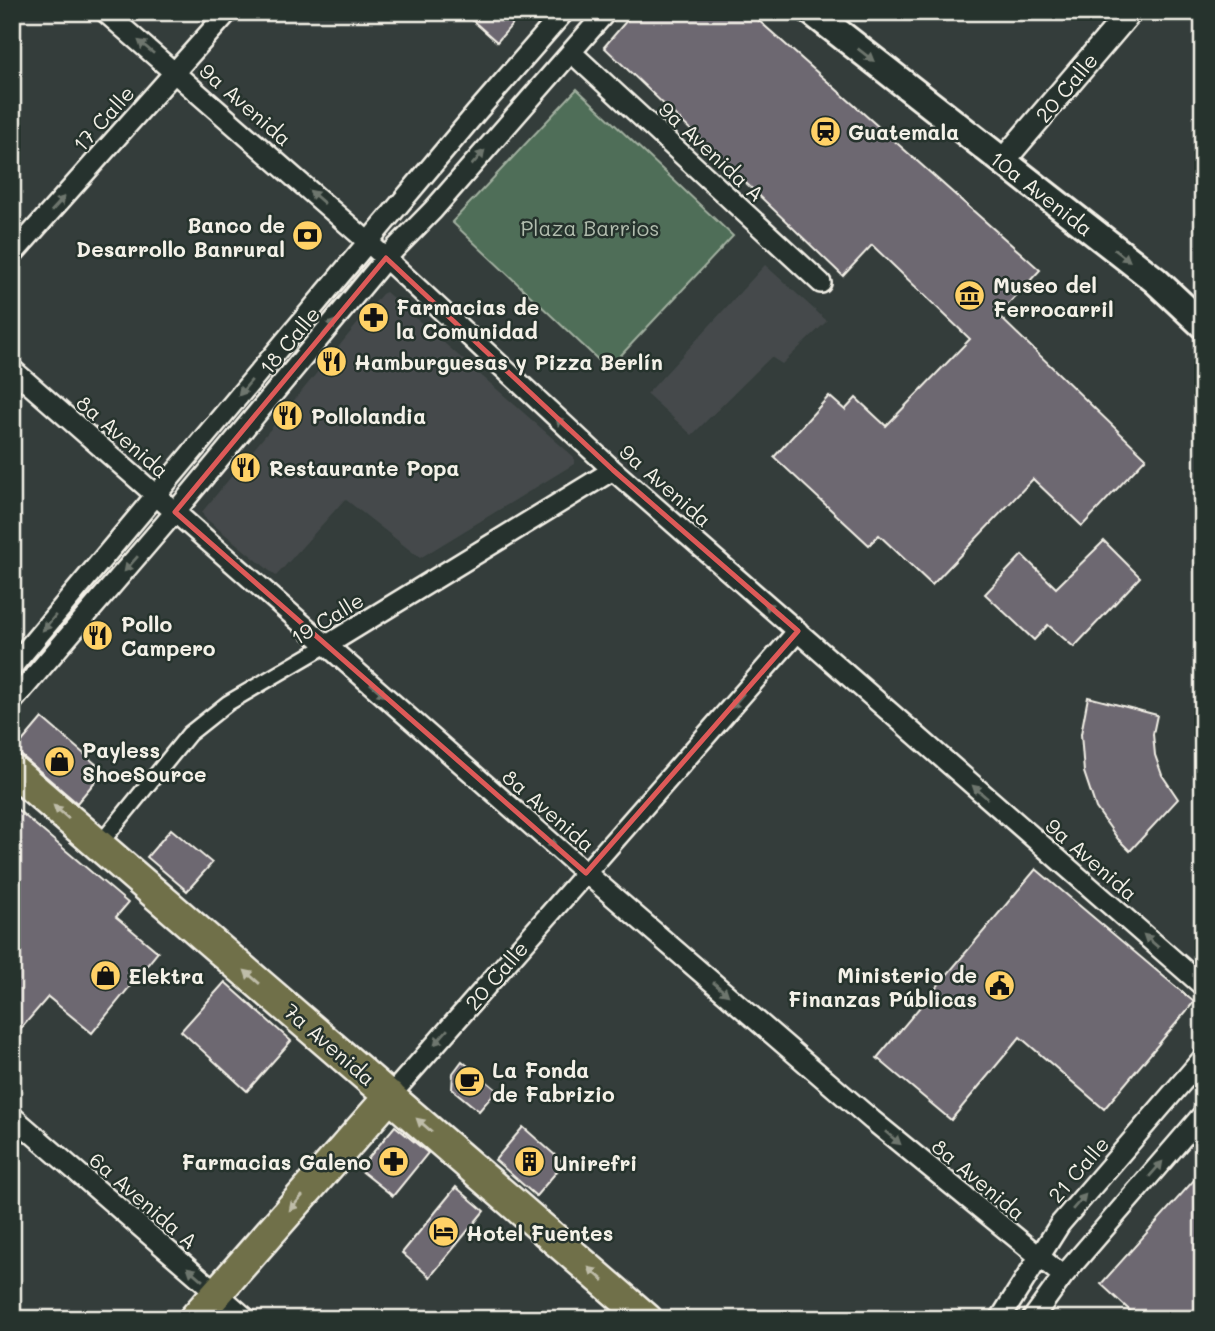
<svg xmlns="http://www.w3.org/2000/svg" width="1215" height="1331" font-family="Mali,sans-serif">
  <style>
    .built { fill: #454a4b }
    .green { fill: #4f6e58; stroke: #a2b0a0; stroke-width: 2 }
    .building { fill: #6d6771; stroke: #f4f1e8; stroke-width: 2 }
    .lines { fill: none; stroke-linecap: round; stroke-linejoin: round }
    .pedestrian-casing { stroke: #f4f1e8; stroke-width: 19 }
    .minor-casing { stroke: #f4f1e8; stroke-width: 24 }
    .tertiary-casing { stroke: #f4f1e8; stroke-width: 28 }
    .secondary-casing { stroke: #f4f1e8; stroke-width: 32 }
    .primary-casing { stroke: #f4f1e8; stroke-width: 35 }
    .pedestrian { stroke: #26332d; stroke-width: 14 }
    .minor { stroke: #26332d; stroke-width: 19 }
    .tertiary { stroke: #26332d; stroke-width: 23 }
    .secondary { stroke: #26332d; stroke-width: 26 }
    .primary { stroke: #70704a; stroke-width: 30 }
    .oneway { fill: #6e766e }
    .oneway2 { fill: #bfbda9 }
    .marked { fill: none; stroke: #de5a58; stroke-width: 5; stroke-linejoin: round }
    .labels { text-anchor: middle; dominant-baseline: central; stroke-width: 5; stroke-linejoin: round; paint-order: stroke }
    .street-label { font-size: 21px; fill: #f4f1e8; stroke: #26332d }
    .poi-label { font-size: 21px; font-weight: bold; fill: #f4f1e8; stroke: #26332d; text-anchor: start }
    .park-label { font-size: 21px; fill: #b2bdae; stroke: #26332d }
  </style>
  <rect width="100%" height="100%" fill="#343d3b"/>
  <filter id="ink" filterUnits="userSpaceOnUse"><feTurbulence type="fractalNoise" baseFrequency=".0143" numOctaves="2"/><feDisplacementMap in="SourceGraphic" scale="14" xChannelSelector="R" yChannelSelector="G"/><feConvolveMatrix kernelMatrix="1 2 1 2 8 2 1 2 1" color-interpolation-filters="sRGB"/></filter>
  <g filter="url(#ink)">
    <path class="built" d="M765,265L827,321L782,364L771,357L692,435L647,394Z
      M386,292L574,457V464L420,558L345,499L276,576L204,517L202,512L382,294Z"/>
    <path class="green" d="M577,89L733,236L608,369L452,222Z"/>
    <path class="building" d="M463,12H523L497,42Z
      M634,12H749L1040,270L998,315L1146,458L1082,526L1033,479L932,585L879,535L869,545L774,457L829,396L845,410L856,398L886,426L970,339L872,245L843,276L604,47Z
      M1104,541L1140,577L1074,647L1048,625L1034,640L985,594L1022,555L1056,588Z
      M1088,697L1157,715L1153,734L1155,755L1162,775L1178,799L1130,851L1118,839L1096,808L1084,772L1081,734Z
      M42,718L104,771L77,803L15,750Z
      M12,805L128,903L116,917L158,952L92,1033L48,997L12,1039Z
      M171,829L212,863L187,891L147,857Z
      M1036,869L1194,1002L1104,1109L1020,1037L951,1120L877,1058Z
      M225,982L291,1041L247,1091L181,1031Z
      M462,1061L497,1090L479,1111L452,1089L453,1073Z
      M395,1126L428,1153L393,1196L359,1169Z
      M523,1127L564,1163L536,1196L495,1160Z
      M1203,1170V1319H1139L1101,1284Z
      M456,1187L484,1211L430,1277L402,1253Z"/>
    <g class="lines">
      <defs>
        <path id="pedestrian" d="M99,845L189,734L228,703L327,645"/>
        <path id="minor" d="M105,12L368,242L613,470L1203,986
          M571,52L821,283
          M12,255L228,12
          M12,369L586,873L872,1120L1063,1276
          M327,645L613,470
          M12,667L476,113L564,12
          M12,702L175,512L386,258L433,210L606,12
          M390,1096L798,631
          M12,1116L247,1319
          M1000,1319L1060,1224L1203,1058
          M1032,1319L1063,1276L1203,1114"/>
        <path id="tertiary" d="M1002,162L1130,12"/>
        <path id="secondary" d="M812,12L1155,280L1203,325"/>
        <path id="primary" d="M12,770L647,1319
          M194,1319L390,1096"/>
      </defs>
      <use href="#pedestrian" class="pedestrian-casing"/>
      <use href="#minor" class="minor-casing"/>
      <use href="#tertiary" class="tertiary-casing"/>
      <use href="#secondary" class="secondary-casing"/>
      <use href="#primary" class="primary-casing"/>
      <use href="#pedestrian" class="pedestrian"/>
      <use href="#minor" class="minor"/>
      <use href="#tertiary" class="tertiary"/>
      <use href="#secondary" class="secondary"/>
      <use href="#primary" class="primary"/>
    </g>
    <defs><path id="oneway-solid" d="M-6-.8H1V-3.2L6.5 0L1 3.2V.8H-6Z" transform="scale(1.75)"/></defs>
    <g class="oneway">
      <use href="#oneway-solid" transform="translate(146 47) rotate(-140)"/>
      <use href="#oneway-solid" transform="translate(866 55) rotate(38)"/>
      <use href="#oneway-solid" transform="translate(478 158) rotate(-49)"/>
      <use href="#oneway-solid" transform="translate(317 197) rotate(-139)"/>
      <use href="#oneway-solid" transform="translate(58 204) rotate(-48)"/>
      <use href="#oneway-solid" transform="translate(1122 255) rotate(38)"/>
      <use href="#oneway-solid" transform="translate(329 328) rotate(-50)"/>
      <use href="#oneway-solid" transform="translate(245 388) rotate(130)"/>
      <use href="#oneway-solid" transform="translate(563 424) rotate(-137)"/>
      <use href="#oneway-solid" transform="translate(131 564) rotate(131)"/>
      <use href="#oneway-solid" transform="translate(772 609) rotate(-139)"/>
      <use href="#oneway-solid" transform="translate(49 623) rotate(130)"/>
      <use href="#oneway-solid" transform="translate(378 690) rotate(41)"/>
      <use href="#oneway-solid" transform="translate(737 701) rotate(131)"/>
      <use href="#oneway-solid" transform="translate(980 792) rotate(-139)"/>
      <use href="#oneway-solid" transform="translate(549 841) rotate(41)"/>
      <use href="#oneway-solid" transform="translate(1151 941) rotate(-139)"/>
      <use href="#oneway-solid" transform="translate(721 989) rotate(41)"/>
      <use href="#oneway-solid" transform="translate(441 1037) rotate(131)"/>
      <use href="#oneway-solid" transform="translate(893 1138) rotate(40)"/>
      <use href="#oneway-solid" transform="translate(1156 1169) rotate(-49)"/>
      <use href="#oneway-solid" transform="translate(1079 1202) rotate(-49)"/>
      <use href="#oneway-solid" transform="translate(195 1274) rotate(-139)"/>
    </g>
    <g class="oneway2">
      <use href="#oneway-solid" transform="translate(61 812) rotate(-139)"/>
      <use href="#oneway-solid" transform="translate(252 977) rotate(-139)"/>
      <use href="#oneway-solid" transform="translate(424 1125) rotate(-139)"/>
      <use href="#oneway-solid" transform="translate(296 1203) rotate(131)"/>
      <use href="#oneway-solid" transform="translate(596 1274) rotate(-139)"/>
    </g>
  </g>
  <path class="marked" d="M386,258L613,470L798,631L586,873L175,512Z"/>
  <defs>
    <symbol id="station-disc" viewBox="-11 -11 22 22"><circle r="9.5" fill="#ffd166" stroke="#26332d"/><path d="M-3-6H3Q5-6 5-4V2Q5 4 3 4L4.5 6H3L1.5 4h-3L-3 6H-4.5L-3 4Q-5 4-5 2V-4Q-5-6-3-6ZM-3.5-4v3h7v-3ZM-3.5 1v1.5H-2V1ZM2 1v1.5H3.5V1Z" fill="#111"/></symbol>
    <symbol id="bank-disc" viewBox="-11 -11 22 22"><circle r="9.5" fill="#ffd166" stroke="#26332d"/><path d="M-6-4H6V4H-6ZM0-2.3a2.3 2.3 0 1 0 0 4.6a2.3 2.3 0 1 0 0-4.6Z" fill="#111"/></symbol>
    <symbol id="museum-disc" viewBox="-11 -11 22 22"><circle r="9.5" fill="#ffd166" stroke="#26332d"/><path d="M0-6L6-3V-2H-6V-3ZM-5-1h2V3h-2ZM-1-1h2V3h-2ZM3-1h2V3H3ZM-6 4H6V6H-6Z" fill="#111"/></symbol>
    <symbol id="pharmacy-disc" viewBox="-11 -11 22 22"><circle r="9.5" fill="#ffd166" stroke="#26332d"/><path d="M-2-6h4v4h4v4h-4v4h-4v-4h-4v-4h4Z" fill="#111"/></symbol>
    <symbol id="restaurant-disc" viewBox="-11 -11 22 22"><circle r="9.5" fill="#ffd166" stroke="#26332d"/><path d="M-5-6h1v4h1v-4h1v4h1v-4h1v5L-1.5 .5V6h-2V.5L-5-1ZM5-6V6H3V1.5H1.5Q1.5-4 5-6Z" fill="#111"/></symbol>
    <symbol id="shop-disc" viewBox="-11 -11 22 22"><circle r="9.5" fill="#ffd166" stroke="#26332d"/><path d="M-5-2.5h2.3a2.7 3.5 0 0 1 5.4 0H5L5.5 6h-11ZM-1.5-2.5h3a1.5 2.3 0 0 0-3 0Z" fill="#111"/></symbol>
    <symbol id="civic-disc" viewBox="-11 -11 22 22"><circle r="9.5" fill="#ffd166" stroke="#26332d"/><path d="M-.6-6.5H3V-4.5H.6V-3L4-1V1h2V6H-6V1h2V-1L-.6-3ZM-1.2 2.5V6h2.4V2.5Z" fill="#111"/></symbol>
    <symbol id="cafe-disc" viewBox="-11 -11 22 22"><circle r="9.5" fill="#ffd166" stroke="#26332d"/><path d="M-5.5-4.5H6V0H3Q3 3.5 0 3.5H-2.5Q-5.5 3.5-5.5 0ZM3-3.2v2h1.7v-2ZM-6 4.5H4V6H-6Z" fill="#111"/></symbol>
    <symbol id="building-disc" viewBox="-11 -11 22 22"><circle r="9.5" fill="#ffd166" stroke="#26332d"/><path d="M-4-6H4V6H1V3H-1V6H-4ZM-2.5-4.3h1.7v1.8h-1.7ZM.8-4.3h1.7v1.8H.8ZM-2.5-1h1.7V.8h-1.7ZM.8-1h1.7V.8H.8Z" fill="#111"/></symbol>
    <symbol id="hotel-disc" viewBox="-11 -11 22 22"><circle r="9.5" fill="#ffd166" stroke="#26332d"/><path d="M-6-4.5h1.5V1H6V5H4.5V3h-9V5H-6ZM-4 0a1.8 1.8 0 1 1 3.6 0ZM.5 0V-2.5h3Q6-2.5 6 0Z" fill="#111"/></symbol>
  </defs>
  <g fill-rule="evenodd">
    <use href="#station-disc" x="808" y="114" width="35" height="35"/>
    <use href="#bank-disc" x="290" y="218" width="35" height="35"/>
    <use href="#museum-disc" x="952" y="278" width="35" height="35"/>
    <use href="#pharmacy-disc" x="356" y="300" width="35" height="35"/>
    <use href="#restaurant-disc" x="314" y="344" width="35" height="35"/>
    <use href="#restaurant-disc" x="270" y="398" width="35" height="35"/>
    <use href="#restaurant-disc" x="228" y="450" width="35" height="35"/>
    <use href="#restaurant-disc" x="80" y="618" width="35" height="35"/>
    <use href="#shop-disc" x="42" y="744" width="35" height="35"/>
    <use href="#shop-disc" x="88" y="958" width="35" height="35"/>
    <use href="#civic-disc" x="982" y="968" width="35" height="35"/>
    <use href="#cafe-disc" x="452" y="1064" width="35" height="35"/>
    <use href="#pharmacy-disc" x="376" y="1144" width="35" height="35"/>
    <use href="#building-disc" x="512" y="1144" width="35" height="35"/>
    <use href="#hotel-disc" x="426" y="1214" width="35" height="35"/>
  </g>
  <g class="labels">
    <g class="street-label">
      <text transform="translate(1066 87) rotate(-50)">20 Calle</text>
      <text transform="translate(246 104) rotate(41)">9a Avenida</text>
      <text transform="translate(103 118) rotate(-48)">17 Calle</text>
      <text transform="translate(712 151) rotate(43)">9a Avenida A</text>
      <text transform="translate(1042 193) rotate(38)">10a Avenida</text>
      <text transform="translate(289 340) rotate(-50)">18 Calle</text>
      <text transform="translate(123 436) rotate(41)">8a Avenida</text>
      <text transform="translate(666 485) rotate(41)">9a Avenida</text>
      <text transform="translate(327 618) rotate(-31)">19 Calle</text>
      <text transform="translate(549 810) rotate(41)">8a Avenida</text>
      <text transform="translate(1092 859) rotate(41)">9a Avenida</text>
      <text transform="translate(496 975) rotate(-49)">20 Calle</text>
      <text transform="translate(330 1044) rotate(41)">7a Avenida</text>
      <text transform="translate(1078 1169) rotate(-49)">21 Calle</text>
      <text transform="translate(979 1179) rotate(40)">8a Avenida</text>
      <text transform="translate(144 1200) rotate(41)">6a Avenida A</text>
    </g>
    <g class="poi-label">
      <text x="848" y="131">Guatemala</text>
      <text x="285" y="224" text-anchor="end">Banco de<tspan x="285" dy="24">Desarrollo Banrural</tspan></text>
      <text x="993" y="284">Museo del<tspan x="993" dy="24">Ferrocarril</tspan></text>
      <text x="396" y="306">Farmacias de<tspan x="396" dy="24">la Comunidad</tspan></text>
      <text x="354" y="361">Hamburguesas y Pizza Berlín</text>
      <text x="311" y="415">Pollolandia</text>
      <text x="269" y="467">Restaurante Popa</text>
      <text x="121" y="623">Pollo<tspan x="121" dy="24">Campero</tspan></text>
      <text x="82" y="749">Payless<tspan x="82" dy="24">ShoeSource</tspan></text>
      <text x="977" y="974" text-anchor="end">Ministerio de<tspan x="977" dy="24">Finanzas Públicas</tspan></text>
      <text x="128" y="975">Elektra</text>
      <text x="492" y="1069">La Fonda<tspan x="492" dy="24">de Fabrizio</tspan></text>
      <text x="371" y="1161" text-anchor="end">Farmacias Galeno</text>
      <text x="553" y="1162">Unirefri</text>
      <text x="466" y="1232">Hotel Fuentes</text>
    </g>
    <g class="park-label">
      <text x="590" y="227">Plaza Barrios</text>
    </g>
  </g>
  <rect width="1215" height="1331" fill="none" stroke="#26332d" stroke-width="42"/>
  <rect x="21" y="21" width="1173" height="1289" fill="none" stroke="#f4f1e8" stroke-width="2.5" filter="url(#ink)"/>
</svg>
